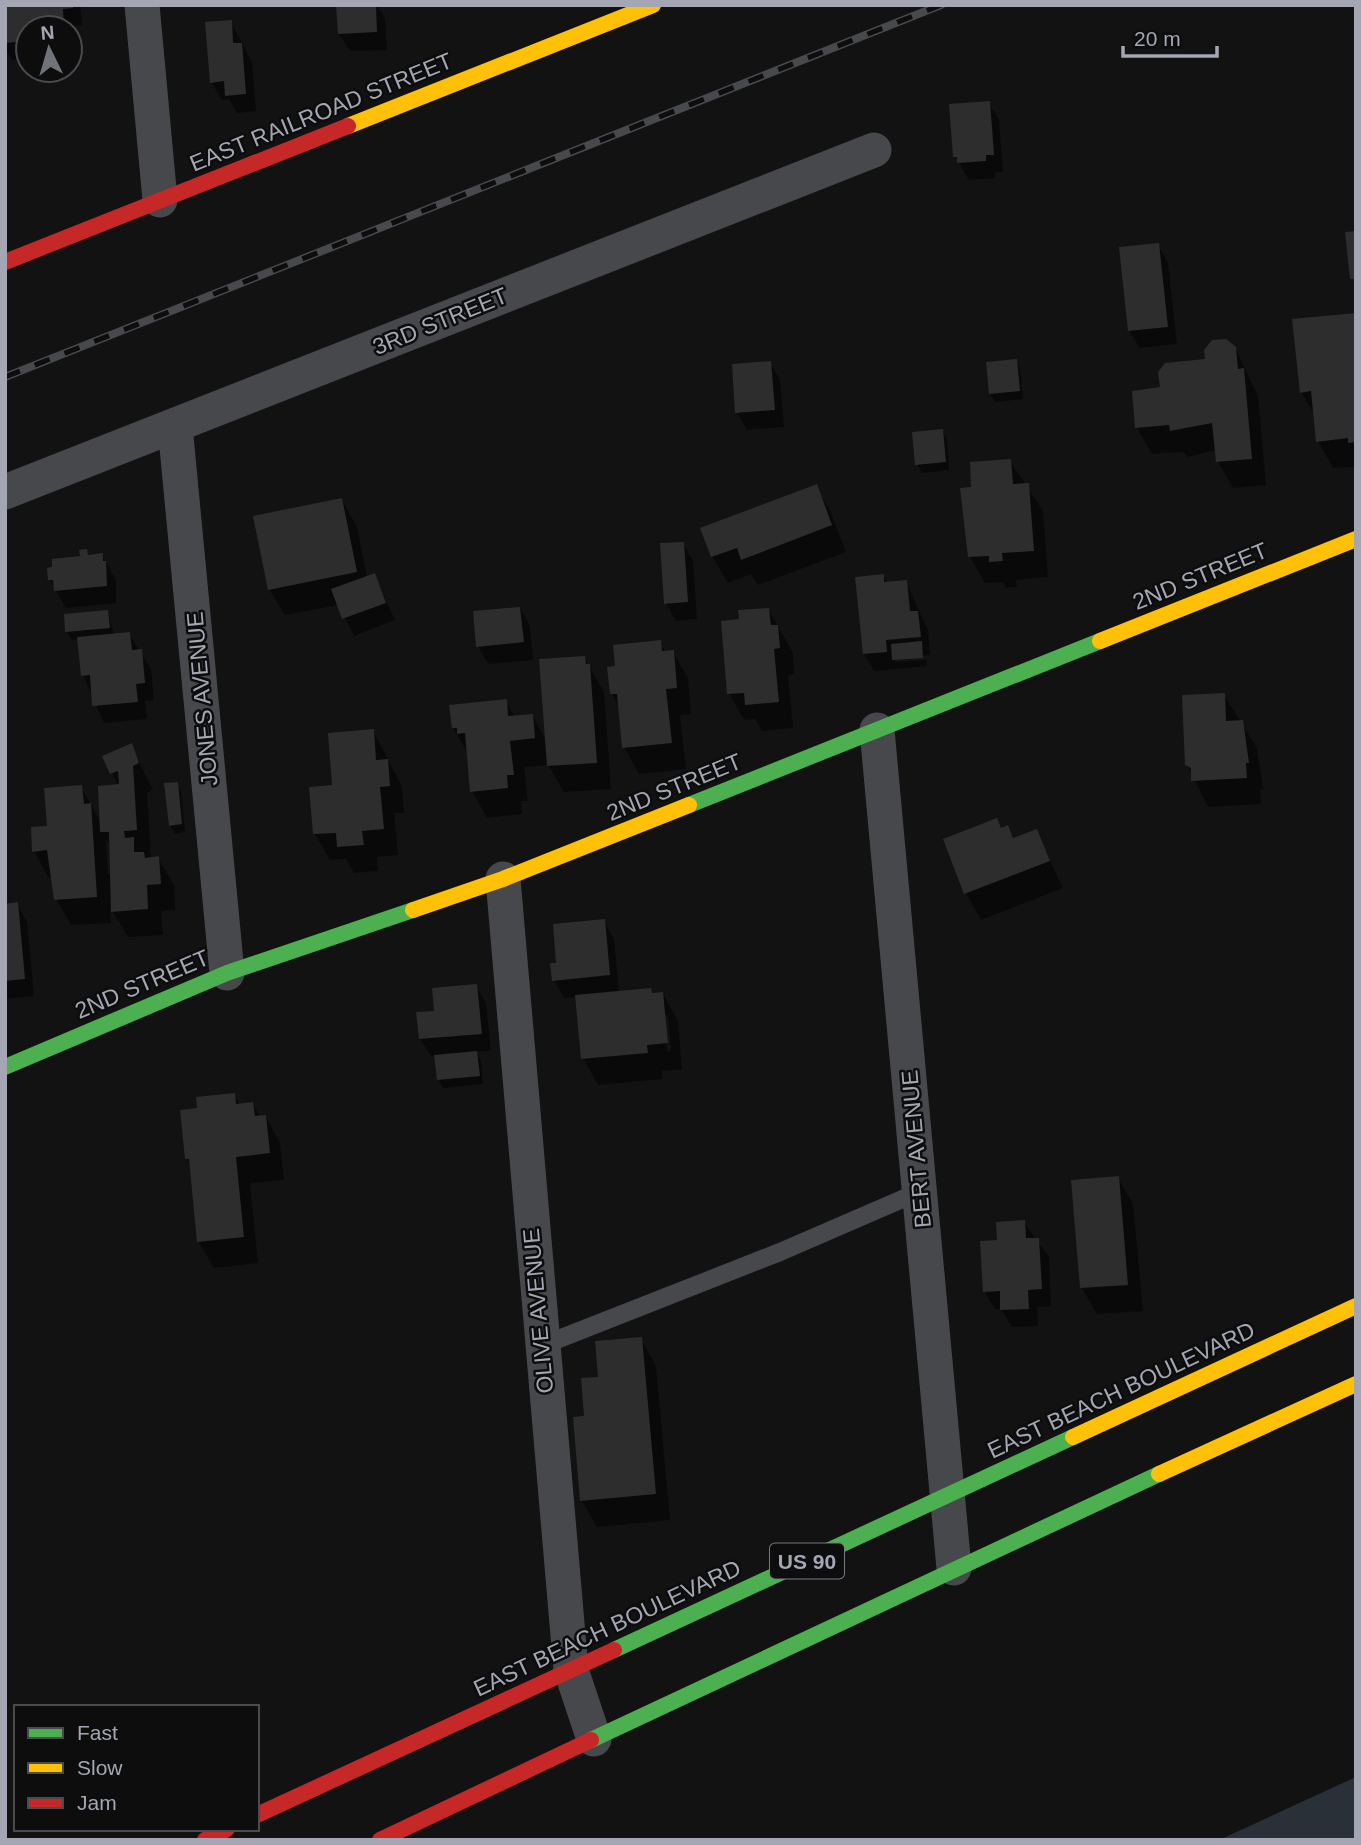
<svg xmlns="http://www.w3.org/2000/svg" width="1361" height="1845" font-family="Arial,sans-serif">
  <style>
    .water { fill: #2a3037 }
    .shadow { fill: #0007; fill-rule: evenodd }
    .building { fill: #2d2d2e }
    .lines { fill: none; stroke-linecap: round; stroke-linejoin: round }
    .lane { stroke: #47484b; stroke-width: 18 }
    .street { stroke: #47484b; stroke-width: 35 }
    .fast { stroke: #4caf50; stroke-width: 16 }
    .slow { stroke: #ffc107; stroke-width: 16 }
    .jam { stroke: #c62828; stroke-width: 16 }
    .rail-casing { stroke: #48494c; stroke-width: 8 }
    .rail { stroke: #0d0d0e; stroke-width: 5; stroke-dasharray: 16; stroke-linecap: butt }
    .labels { text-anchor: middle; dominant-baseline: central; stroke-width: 5; stroke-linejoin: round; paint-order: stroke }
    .shield { fill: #0d0d0e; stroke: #777982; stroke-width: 2 }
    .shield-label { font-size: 21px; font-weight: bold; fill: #a4a7b3 }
    .street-label { font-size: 23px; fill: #a4a7b3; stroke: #0d0d0e }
  </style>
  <rect width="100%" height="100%" fill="#121213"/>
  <path class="water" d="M1356,1777V1840H1219Z"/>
  <path class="shadow" d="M9,5H80L82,25L72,26L73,44L70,45V28H28V59L12,60L5,49V18H10Z
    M338,5H377L385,19L387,50L350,51L339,34Z
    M231,22L252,62L256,111L237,113L229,99L222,100L211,82Z
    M989,103L999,120L1003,172H995V178L969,180L955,156Z
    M1158,245L1168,263L1177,344L1140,348L1129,331Z
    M1356,315V467L1333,468L1318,441L1316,417L1301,392Z
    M1235,348L1258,396L1266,485L1233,488L1218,462L1216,450L1187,457L1184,452L1152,454L1137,428L1133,392L1162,389Z
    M1016,361L1020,369L1023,399L995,402L990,394Z
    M770,363L780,380L784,427L747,430L737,413Z
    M942,431L947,439L949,470L922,473L917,465Z
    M1010,461L1043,511L1048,577L1016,580L1017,587L1006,588L1003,582L985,583L970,557L973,489Z
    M816,487L831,513L846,552L758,585L751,574L728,583L712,556Z
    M342,500L357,527L367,578L374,575L395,620L354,636L339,605L285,615L269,589Z
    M683,543L693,561L697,619L676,621L666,603Z
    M86,551L89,557L102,555L112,573L116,580V603L66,608L50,580L82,558Z
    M883,576L887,583L906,582L928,630L930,655L895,658V662L926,660L927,666L874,671L864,654Z
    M520,608L530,626L533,660L488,664L478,646Z
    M768,609L793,653L794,674L788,675L793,728L762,731L755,719L744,720L729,693L741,621Z
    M108,612L114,635L129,634L151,669L154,700L145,701L147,719L104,723L83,675L79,639L72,640L67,632Z
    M660,642L666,653L673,652L688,678L691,714L680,715L686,769L639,774L624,747L620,709L612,694L617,668Z
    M584,657L604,692L611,789L564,792L548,765L524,767L528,801H521L522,814L487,818L472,791L468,753L453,728L506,701L515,717L532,715L547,742Z
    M1224,695L1257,748L1263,789H1260L1261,804L1208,807L1187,765Z
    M373,730L402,787L404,813H394L398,855L377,857L378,871L354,873L346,859L330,860L315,834L311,788L334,786Z
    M131,746L153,790L147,793L151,859L158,858L174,885L175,910L161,911L163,935L128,937L110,907L111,923L71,925L56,899L53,877L49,878L34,851L81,787L102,824L119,786L112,773ZM106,839L111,847V874H108Z
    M177,784L181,792L185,832L175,834L170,825Z
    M1007,827L1015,840L1036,831L1063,888L981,920L966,893L1001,830Z
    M17,904L27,922L34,996L5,999V905Z
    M604,921L614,939L619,993L663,994L678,1021L682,1069L662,1071V1079L598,1085L583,1058L577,997L564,998L554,980L558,964ZM664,1014L668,1017L671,1051L667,1052Z
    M476,986L486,1003L491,1051L476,1052L481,1061L483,1084L443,1088L438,1079L436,1056H431L420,1039Z
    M234,1095L240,1105L253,1104L260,1117L265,1116L280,1143L284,1180L250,1183L258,1263L214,1268L198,1241L191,1166L187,1159L198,1109Z
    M1118,1178L1133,1204L1143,1311L1097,1314L1082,1288L1072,1181Z
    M1024,1222L1049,1257L1051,1306L1037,1307L1038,1326L1012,1327L1001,1309H995L984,1291L999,1241Z
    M641,1339L656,1366L670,1520L597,1527L582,1501L586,1418L600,1378Z"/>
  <path class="building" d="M7,5H73V8L63,9L64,27L28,28V41L5,43Z
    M336,5H376L377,32L338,34Z
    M232,20L233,43H242L246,94L225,96L224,81L210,83L205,22Z
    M990,101L994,155H986V161L957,163V157H953L949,104Z
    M1356,231V279H1350L1345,232Z
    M1159,243L1168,327L1128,331L1119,247Z
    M1356,313V442L1348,443V438L1316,442L1311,391L1300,393L1292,319Z
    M1226,339L1236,347L1238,369L1244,368L1252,459L1216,462L1212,423L1170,431L1169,425L1135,428L1132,391L1160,387L1158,372L1165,363L1205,359L1204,350L1212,340Z
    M1017,359L1020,391L989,394L986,362Z
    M771,361L775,410L735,413L732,364Z
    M943,429L946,462L915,465L912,432Z
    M1011,459L1013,484L1029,483L1034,551L1002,553L1003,561L989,562V556L968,557L960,488L971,487L970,462Z
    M817,484L832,525L741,560L737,548L711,557L700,528Z
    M342,498L357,572L268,590L253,516Z
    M684,542L688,602L664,604L660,543Z
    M87,549L88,555L103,553V561H106L107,586L54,591L53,580H48L47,568L52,567V559L80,556L79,550Z
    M375,573L386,603L342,619L331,589Z
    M884,574V582L907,580L910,611H918L921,637L886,640L887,652L863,654L855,577Z
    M520,607L524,642L476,647L473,611Z
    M769,608L771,625H778L780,648L774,649L779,702L745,705L744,693L727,694L721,621L739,619L738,610Z
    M108,610L110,628L65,632L64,614Z
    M130,632L132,650L142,649L145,683L136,684L138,702L92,706L90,675L81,676L77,637Z
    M661,640L662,651L674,650L677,688L666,689L672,743L622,748L617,694H610L607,667L615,666L613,645Z
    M922,641L923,658L892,660L891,644Z
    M585,656L586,664H590L597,763L547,766L539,659Z
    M1225,693L1226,721L1243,720L1249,763H1246L1247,778L1191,781V768L1185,765L1182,695Z
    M507,699L508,716L533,714L535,738L510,741L514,775H507L508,788L470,792L465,733L457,734V728H452L449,705Z
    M374,729L376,760L388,759L390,786L380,787L384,829L362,831L364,845L337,847L336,833L313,834L309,787L332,785L328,733Z
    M132,743L139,763L133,766L137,830L124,831L125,838L134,837V852H144L145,858L159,856L161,884L147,885L148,909L111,912L109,832H100L98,786L119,784L118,771L110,774L102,756Z
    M178,782L182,824L169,826L164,783Z
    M82,785L84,804L91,803L97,897L54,900L47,850L32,852L31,827L47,826L44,788Z
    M997,818L1001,828L1008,825L1013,838L1037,829L1050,861L964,894L943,839Z
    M18,902L25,979L5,981V904Z
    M605,919L610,975L552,981L550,963H556L553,924Z
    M477,984L482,1034L419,1039L416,1012L434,1011L432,988Z
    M651,988L652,993L663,992L668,1043L647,1045L648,1053L581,1059L575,995Z
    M477,1051L480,1076L437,1080L434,1055Z
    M235,1093L236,1104L253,1102L255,1116L266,1115L270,1153L236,1157L244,1237L197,1242L189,1159H185L180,1110L197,1108L196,1097Z
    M1119,1176L1128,1285L1080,1288L1071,1180Z
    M1025,1220L1026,1238H1039L1042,1289L1028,1290L1029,1309L1000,1310V1291L983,1292L980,1241L997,1240L996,1222Z
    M642,1337L656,1494L580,1501L573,1417L584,1416L581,1378L598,1377L595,1341Z"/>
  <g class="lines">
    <path class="lane" d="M541,1346L780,1252L921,1191"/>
    <path class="street" d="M142,5L160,200
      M175,426L227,973
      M5,492L874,150
      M877,730L954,1568
      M503,879L571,1670L594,1739"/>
    <path class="fast" d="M689,805L1100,641
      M5,1067L227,973L413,910
      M614,1650L1073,1437
      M591,1740L1159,1474"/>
    <path class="slow" d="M348,126L653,5
      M1100,641L1356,539
      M413,910L503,879L689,805
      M1073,1437L1356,1306
      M1159,1474L1356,1384"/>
    <path class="jam" d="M5,262L348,126
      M257,1815L614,1650
      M205,1840L227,1829
      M380,1840L591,1740"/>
    <defs>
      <path id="rail" d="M5,377L941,5"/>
    </defs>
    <use href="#rail" class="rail-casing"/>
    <use href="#rail" class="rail"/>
  </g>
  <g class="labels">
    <rect class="shield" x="770" y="1543.5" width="74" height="35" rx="5"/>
    <g class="shield-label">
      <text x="807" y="1561">US 90</text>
    </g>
    <g class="street-label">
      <text transform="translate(321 112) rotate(-22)">EAST RAILROAD STREET</text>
      <text transform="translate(440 321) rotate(-22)">3RD STREET</text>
      <text transform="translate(1200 576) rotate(-22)">2ND STREET</text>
      <text transform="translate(202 699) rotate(-95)">JONES AVENUE</text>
      <text transform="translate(674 787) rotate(-22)">2ND STREET</text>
      <text transform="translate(142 984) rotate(-23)">2ND STREET</text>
      <text transform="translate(916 1149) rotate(-95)">BERT AVENUE</text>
      <text transform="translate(538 1311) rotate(-95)">OLIVE AVENUE</text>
      <text transform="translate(1121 1390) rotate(-25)">EAST BEACH BOULEVARD</text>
      <text transform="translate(607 1628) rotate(-25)">EAST BEACH BOULEVARD</text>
    </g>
  </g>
  <rect width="1361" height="1845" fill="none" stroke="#a4a7b3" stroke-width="14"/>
  <rect x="14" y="1705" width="245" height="126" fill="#0d0d0e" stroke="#494b50" stroke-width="2"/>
  <rect x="28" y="1728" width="35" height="10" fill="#4caf50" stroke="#494b50" stroke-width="2"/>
  <text x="77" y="1740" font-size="21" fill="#a4a7b3">Fast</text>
  <rect x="28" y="1763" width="35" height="10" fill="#ffc107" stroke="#494b50" stroke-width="2"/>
  <text x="77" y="1775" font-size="21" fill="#a4a7b3">Slow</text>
  <rect x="28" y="1798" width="35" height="10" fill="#c62828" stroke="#494b50" stroke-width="2"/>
  <text x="77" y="1810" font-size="21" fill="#a4a7b3">Jam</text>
  <g transform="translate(49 49) rotate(355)"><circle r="33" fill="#0d0d0e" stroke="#494b50" stroke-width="2"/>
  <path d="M0-5L12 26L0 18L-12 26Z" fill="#71737b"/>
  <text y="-10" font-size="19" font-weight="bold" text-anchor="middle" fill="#a4a7b3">N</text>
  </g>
  <path d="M1123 46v10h94v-10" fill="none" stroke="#a4a7b3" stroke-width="3.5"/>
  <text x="1134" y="46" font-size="21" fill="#a4a7b3" stroke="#0d0d0e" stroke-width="5" paint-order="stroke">20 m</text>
</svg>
